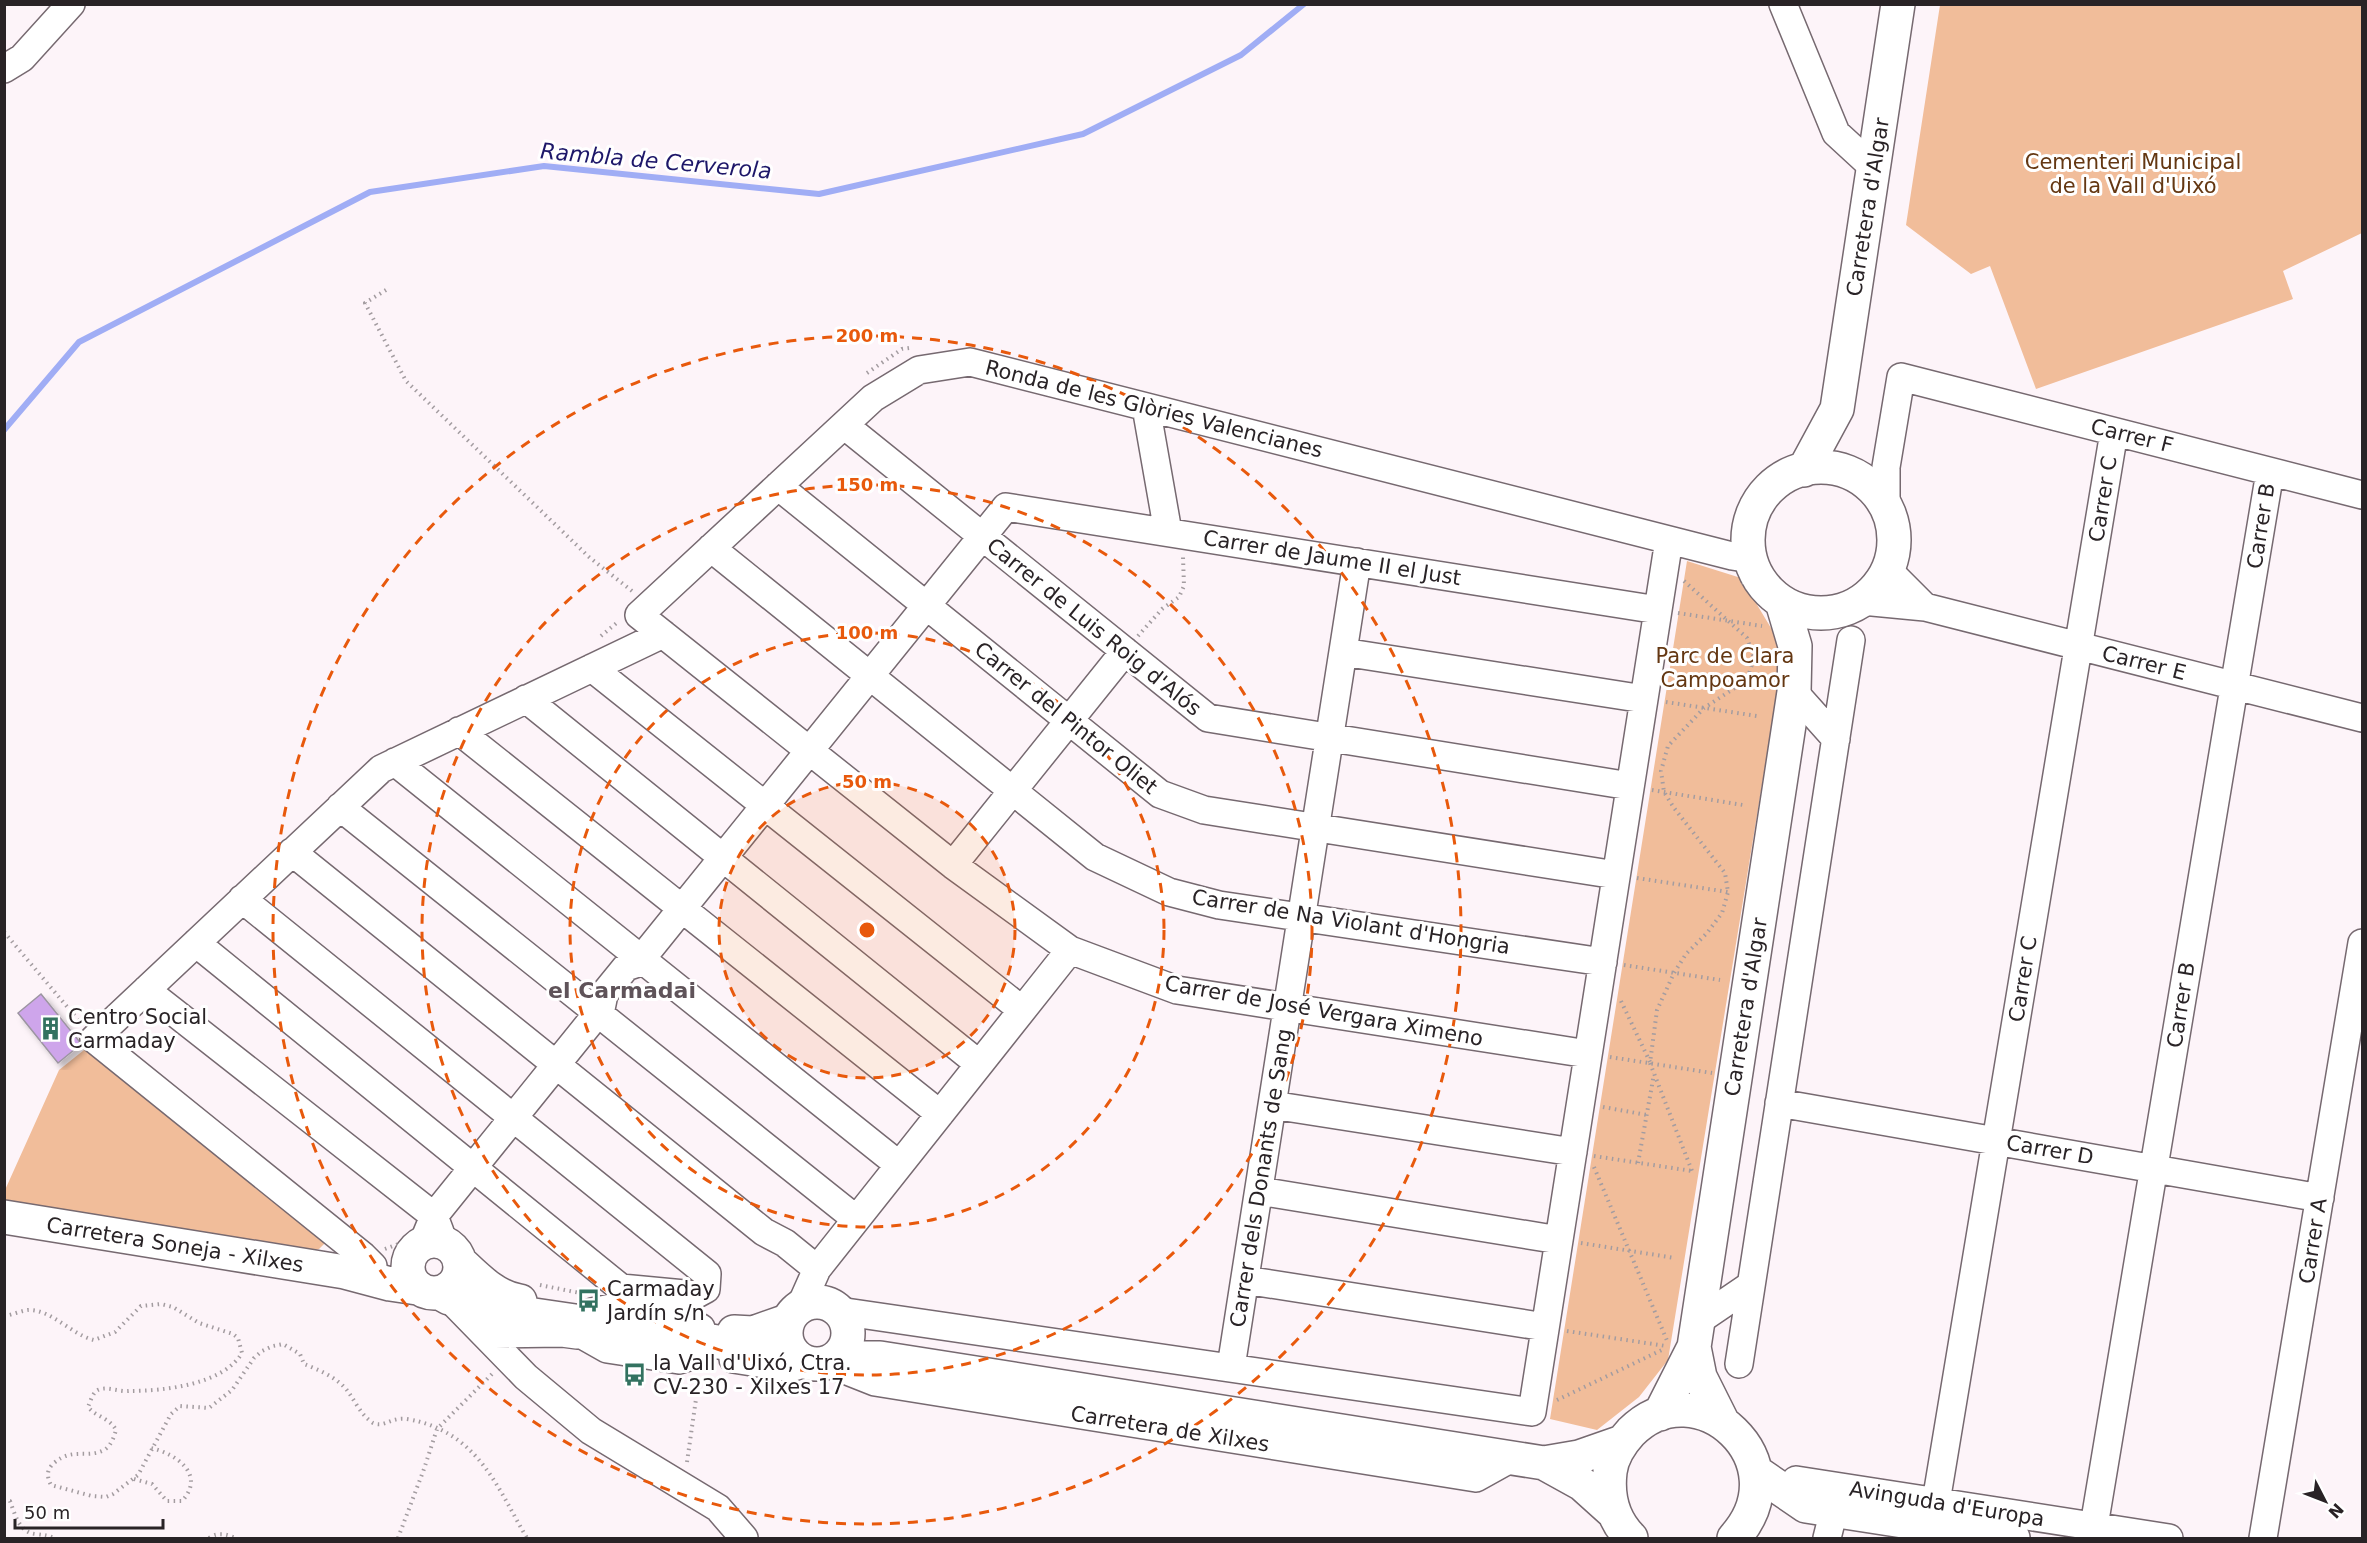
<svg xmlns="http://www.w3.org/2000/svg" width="2367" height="1543" font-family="'DejaVu Sans',sans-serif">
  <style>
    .green { fill: #f1bd9a }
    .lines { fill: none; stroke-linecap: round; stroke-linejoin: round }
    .stream { stroke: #a0adf5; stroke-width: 6 }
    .building { fill: #cea5eb; stroke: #9c95a1; stroke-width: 1.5; filter: url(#shadow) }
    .minor-casing { stroke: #766970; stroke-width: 30 }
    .major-casing { stroke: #766970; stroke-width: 36 }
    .path { stroke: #a39ca0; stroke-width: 4; stroke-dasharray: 1.5 4.5; stroke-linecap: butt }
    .minor { stroke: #fff; stroke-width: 27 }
    .major { stroke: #fff; stroke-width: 33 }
    .ring { fill: none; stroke: #e8590c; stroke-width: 3; stroke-dasharray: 10 8 }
    .labels { text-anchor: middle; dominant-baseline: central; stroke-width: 6; stroke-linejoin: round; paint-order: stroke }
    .park-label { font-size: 21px; fill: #643712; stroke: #fff }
    .street-label { font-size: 21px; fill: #292326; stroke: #fff }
    .poi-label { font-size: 21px; fill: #292326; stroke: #fff; text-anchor: start }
    .water-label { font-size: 22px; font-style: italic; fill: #1d1769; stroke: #fff }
    .neighbourhood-label { font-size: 22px; font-weight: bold; fill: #5f5359; stroke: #fff }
    .centre { fill: #e8590c; stroke: #fff; stroke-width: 3 }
    .ring-label { font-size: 18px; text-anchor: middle; font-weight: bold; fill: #e8590c; stroke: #fff; stroke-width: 6; stroke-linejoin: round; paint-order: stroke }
  </style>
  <defs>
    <filter id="shadow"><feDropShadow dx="5.5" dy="5.5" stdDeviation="3" flood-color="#0004"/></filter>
  </defs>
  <rect width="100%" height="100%" fill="#fdf4f9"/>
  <path class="green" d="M1940,5H2362V233L2283,271L2293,299L2036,389L1990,266L1971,274L1906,225Z
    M1687,561L1741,578L1780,643L1782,662L1668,1360L1639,1397L1597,1430L1550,1419Z
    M89,1046L326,1242L319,1249L310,1252L5,1202V1190L59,1070Z"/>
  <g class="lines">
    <path class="stream" d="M4,430L79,342L370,192L544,166L819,194L1083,134L1241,55L1304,4"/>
  </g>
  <path class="building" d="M41,994L79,1041L80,1045L58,1063L18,1013Z"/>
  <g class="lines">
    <defs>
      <path id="minor" d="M1783,4L1836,133L1874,168
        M4,69L22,58L71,4
        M1146,407L1168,532
        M844,425L1208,718L1630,786
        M778,486L1160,794L1204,810L1616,875
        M1886,505V467L1901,377L2362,495
        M711,548L1095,857L1169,892L1219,905L1603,962
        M1888,570L1925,607
        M1862,601L1925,607L2362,718
        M1343,652L1644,699
        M592,668L1022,1010
        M1794,692L1836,739
        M526,699L979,1064
        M459,731L940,1114
        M395,762L899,1165
        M340,807L856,1219
        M292,852L764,1232L785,1243L817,1269
        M953,865L1125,651
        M196,943L621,1288L695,1295L706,1289L707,1274L242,899
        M146,990L434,1216L440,1232
        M1588,1054L1177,990L1070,950L953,865L639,615L873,398L919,370L970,362L1732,556L1751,559
        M1779,1103L2320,1198
        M1272,1105L1573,1152
        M1259,1191L1559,1240
        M423,1243L434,1216L601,1009L604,994L626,967L638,963L1006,507L1658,610
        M373,1266L363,1256L94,1039L381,769L663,634
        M1245,1280L1545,1327
        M449,1298L526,1377L591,1431L718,1508L744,1538
        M801,1305L817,1269L1070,950
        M839,1311L1532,1412L1669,540
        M592,1312L616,1307L681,1317L701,1328
        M1698,1321L1751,1285
        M474,1323L495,1334L562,1333L577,1335
        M584,1336L607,1349L679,1360L699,1354
        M733,1359L790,1368L806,1363
        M827,1363L875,1382L1476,1478L1512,1458
        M1739,1364L1851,640
        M1231,1367L1357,562
        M1796,1480L2169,1538
        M1932,1526L2114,432
        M1827,1538L1834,1510
        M2092,1538L2270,472
        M2263,1538L2362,943"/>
      <path id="major" d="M1748 540a73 73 0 1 1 146 0a73 73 0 1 1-146 0Z
        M1804,470L1837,409L1898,4
        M4,1217L345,1272L390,1284L417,1288
        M408 1267a26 26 0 1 1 52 0a26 26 0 1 1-52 0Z
        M460,1262C477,1278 496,1298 520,1301
        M440,1293L449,1298L507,1311L759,1348L788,1347
        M786 1333a31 31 0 1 1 62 0a31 31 0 1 1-62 0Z
        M734,1332L753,1333L787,1321
        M1694,1347L1700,1377L1722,1421
        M836,1358H880L1544,1463L1582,1484L1612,1511
        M1660,1414L1694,1347L1794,692L1795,646L1782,602
        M1544,1463L1579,1457L1622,1442
        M1756,1472L1806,1506L2013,1538
        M1631,1538C1613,1520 1607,1498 1610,1472C1612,1456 1621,1443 1631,1432C1697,1366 1803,1462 1734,1538"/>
    </defs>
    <use href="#minor" class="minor-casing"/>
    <use href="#major" class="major-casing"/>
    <path class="path" d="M386,290L365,303L406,381L589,557L632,591
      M867,373L902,349L909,348
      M1736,534C1740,501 1752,485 1780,466
      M1684,581L1747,638L1754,658L1747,680L1704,708L1668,746L1661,771L1664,792L1674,808L1725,873L1728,892L1722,913L1707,933L1686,954L1674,973L1657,1010L1650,1063L1692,1171
      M1743,582L1757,599
      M1678,613L1762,626
      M601,636L619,621
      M1138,636L1162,609L1179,597L1184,586L1183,557
      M1666,702L1757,716
      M1652,790L1743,805
      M1637,878L1728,892
      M4,932L80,1022
      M1624,965L1720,980
      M1621,1001L1650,1062
      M1610,1057L1712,1073
      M1603,1107L1647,1115
      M1594,1156L1692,1171
      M1638,1163L1654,1074
      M1594,1167L1668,1343
      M1581,1243L1675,1258
      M385,1249L401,1243
      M540,1285L580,1293
      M4,1316C12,1315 20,1311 28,1310C51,1309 72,1335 94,1340L115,1332L141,1306L161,1304L173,1307L199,1323L233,1334L238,1338L242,1353C223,1385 163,1391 129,1391C120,1392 109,1387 101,1389C93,1390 91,1400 88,1407C96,1417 110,1418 116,1430C114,1437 111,1446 104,1450C86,1459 73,1447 54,1463C46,1470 47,1477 51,1485L92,1496L106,1497L113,1494L138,1475L171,1414L180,1406L209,1408L232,1390L254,1358L262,1351L273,1346L283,1344L300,1354L304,1364C319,1370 339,1378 349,1393C356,1403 362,1416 373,1423C383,1427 389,1420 399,1419C404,1418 412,1420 417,1421C480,1437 498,1489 527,1538
      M1567,1331L1666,1346
      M1557,1400L1664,1349
      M687,1462L699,1378
      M134,1479L152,1484L167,1501H182C206,1475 177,1454 151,1448
      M4,1500L10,1501C15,1514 19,1533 36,1534C43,1535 47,1535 54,1538
      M209,1538C217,1532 227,1534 235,1538
      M398,1538L424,1469L437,1429L492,1374"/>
    <use href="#minor" class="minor"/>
    <use href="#major" class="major"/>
  </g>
  <circle cx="867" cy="930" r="148" fill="#e8590c" fill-opacity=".12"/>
  <g class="ring">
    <circle cx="867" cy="930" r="148"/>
    <circle cx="867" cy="930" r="297"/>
    <circle cx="867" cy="930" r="445"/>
    <circle cx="867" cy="930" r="594"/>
  </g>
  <defs>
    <symbol id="building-bare" viewBox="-9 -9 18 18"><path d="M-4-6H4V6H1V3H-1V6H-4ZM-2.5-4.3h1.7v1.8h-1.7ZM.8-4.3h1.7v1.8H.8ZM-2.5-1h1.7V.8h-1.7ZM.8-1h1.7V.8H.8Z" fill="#337260" stroke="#fff" stroke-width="2.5" paint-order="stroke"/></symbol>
    <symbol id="bus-bare" viewBox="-9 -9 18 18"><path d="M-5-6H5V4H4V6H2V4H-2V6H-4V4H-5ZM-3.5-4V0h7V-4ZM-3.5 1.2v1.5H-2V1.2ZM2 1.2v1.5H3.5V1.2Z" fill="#337260" stroke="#fff" stroke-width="2.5" paint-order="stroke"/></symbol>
  </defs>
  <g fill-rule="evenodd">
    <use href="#building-bare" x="34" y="1012" width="33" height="33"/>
    <use href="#bus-bare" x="572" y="1284" width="33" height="33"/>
    <use href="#bus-bare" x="618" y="1358" width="33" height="33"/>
  </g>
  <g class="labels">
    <g class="park-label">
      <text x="2133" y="162">Cementeri Municipal<tspan x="2133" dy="24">de la Vall d'Uixó</tspan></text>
      <text x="1725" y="656">Parc de Clara<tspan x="1725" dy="24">Campoamor</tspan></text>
    </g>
    <g class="street-label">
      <text transform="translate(1868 207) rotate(-81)">Carretera d'Algar</text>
      <text transform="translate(1154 409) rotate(14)">Ronda de les Glòries Valencianes</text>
      <text transform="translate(2132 436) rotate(14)">Carrer F</text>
      <text transform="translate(2103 499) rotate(-81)">Carrer C</text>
      <text transform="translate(2261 526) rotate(-81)">Carrer B</text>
      <text transform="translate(1332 558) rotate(9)">Carrer de Jaume II el Just</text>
      <text transform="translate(1094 627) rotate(39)">Carrer de Luis Roig d'Alós</text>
      <text transform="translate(2144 663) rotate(14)">Carrer E</text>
      <text transform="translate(1066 718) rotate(39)">Carrer del Pintor Oliet</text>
      <text transform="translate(1351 922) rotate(9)">Carrer de Na Violant d'Hongria</text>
      <text transform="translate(2023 979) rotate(-81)">Carrer C</text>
      <text transform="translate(2181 1005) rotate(-81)">Carrer B</text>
      <text transform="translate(1746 1007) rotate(-81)">Carretera d'Algar</text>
      <text transform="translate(1324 1011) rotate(10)">Carrer de José Vergara Ximeno</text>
      <text transform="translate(2050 1150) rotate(10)">Carrer D</text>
      <text transform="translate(1261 1178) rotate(-81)">Carrer dels Donants de Sang</text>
      <text transform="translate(2313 1241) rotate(-81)">Carrer A</text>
      <text transform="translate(175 1245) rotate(9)">Carretera Soneja - Xilxes</text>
      <text transform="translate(1170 1429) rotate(9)">Carretera de Xilxes</text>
      <text transform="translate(1947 1504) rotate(9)">Avinguda d'Europa</text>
    </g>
    <g class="poi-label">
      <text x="68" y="1017">Centro Social<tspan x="68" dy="24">Carmaday</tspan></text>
      <text x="607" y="1289">Carmaday<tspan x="607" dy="24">Jardín s/n</tspan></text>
      <text x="653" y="1363">la Vall d'Uixó, Ctra.<tspan x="653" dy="24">CV-230 - Xilxes 17</tspan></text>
    </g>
    <g class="water-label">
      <text transform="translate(656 161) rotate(5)">Rambla de Cerverola</text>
    </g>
    <g class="neighbourhood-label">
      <text x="622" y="990">el Carmadai</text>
    </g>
  </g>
  <circle cx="867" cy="930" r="9" class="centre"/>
  <g class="ring-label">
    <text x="867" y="342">200 m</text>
    <text x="867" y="491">150 m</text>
    <text x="867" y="639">100 m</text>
    <text x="867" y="788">50 m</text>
  </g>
  <rect width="2367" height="1543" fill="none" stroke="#292326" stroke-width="12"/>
  <g transform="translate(2325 1501) rotate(132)" stroke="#ffffff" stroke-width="4.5" paint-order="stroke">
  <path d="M0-4.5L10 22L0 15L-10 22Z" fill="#292326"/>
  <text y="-9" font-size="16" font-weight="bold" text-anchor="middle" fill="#292326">N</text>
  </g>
  <path d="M15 1519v9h148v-9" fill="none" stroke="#292326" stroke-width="3"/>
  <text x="24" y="1519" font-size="18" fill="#292326" stroke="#ffffff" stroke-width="4.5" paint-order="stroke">50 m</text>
</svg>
